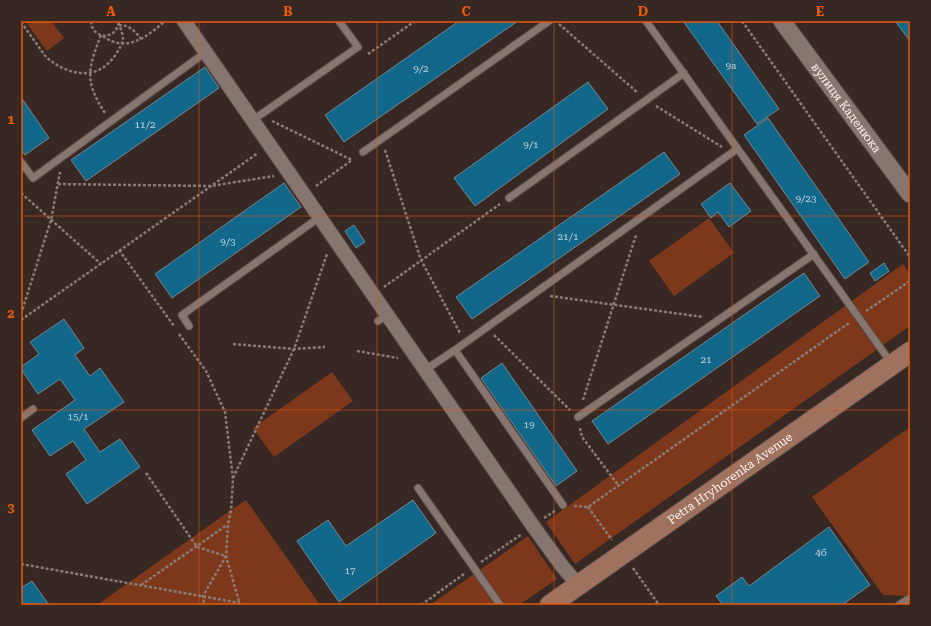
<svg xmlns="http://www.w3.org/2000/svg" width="931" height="626" font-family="'Roboto Serif',serif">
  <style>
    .green { fill: #7d381c }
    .building { fill: #11688b; stroke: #768790 }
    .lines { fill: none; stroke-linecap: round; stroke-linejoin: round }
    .service-casing { stroke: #544742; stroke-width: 9 }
    .minor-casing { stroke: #544742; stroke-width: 16 }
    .tertiary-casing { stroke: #544742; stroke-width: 19 }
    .secondary-casing { stroke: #544742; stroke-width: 22 }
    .path { stroke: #897c78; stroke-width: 2.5; stroke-dasharray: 3 2; stroke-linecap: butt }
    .service { stroke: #87766f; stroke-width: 7 }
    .minor { stroke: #87766f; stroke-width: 14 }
    .tertiary { stroke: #87766f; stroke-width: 17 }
    .secondary { stroke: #9f715f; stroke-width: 20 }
    .grid { fill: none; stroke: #e8590c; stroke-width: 1; stroke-opacity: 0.55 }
    .labels { text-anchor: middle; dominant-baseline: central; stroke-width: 3; stroke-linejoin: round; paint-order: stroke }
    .number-label { font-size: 10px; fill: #c2d0d6 }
    .street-label { font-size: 12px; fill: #fdf3ef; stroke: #372823 }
    .neatline { fill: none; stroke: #e8590c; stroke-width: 1.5 }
    .grid-label { font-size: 13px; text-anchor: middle; font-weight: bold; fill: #e8590c }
  </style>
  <rect width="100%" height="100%" fill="#372823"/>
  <path class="green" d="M25,21H51L64,38L47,51Z
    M709,218L734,253L674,296L649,261Z
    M903,264L910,274V326L575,564L546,522Z
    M332,372L353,401L274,457L253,428Z
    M910,427V595L907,596L883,595L812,497Z
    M246,500L320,605H97L231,510Z
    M528,536L557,579L519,605H430Z"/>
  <path class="building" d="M459,21H518L344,142L325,115Z
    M683,21H717L779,109L757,124Z
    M895,21H910V41Z
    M205,67L219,88L86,181L71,160Z
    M588,82L608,109L475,206L454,178Z
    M21,97L49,138L25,155L21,149Z
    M768,118L869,262L845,279L744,135Z
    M664,152L680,174L472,319L456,297Z
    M284,183L301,207L172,298L155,274Z
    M730,183L751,211L729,227L718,212L711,218L701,204Z
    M354,225L365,242L356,248L345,231Z
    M884,263L889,271L875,281L870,273Z
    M804,273L820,296L608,444L592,421Z
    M64,319L84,348L75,355L90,376L100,368L124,402L84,429L100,452L120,439L140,467L87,504L66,474L86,460L73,441L50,456L32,430L75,400L60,379L38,394L21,369V367L39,354L30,342Z
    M502,363L577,471L556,486L481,378Z
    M413,500L436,533L339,602L297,541L328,520L346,546Z
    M829,527L870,585L842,605H723L716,596L742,577L749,586Z
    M32,581L49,605H21V588Z"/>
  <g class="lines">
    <defs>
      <path id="service" d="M646,21L892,364
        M253,120L358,47L339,21
        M363,152L549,21
        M21,162L33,178L206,52
        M509,198L684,73
        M378,321L388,315
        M189,326L182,315L320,217
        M455,350L563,505
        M425,370L455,350L737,149
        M578,417L814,254
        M21,418L33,409
        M418,488L500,605
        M899,605L910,598"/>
      <path id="minor" d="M184,21L533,526L562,566L579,586"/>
      <g id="tertiary">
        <path id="s1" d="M782,21L910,194"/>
      </g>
      <g id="secondary">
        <path id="s2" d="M550,605L910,352"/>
      </g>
    </defs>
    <use href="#service" class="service-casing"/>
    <use href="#minor" class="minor-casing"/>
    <use href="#tertiary" class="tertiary-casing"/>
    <use href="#secondary" class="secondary-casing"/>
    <path class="path" d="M91,21C92,40 117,41 119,21
      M742,21L910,257
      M21,22L46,57C68,76 98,82 116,54C124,42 125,38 119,25C129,25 135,31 141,39
      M559,24L638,93
      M101,35C88,69 84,81 105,113
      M103,36C126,54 148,36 165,21
      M368,54L415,21
      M656,106L722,147
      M272,121L352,160
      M385,150L421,260L460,333
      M58,184L211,186L274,176
      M316,186L352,160
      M21,193L101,264
      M119,250L174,326
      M384,287L500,204
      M550,296L703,317
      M866,311L910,281
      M21,314L51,220L60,172
      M21,320L258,153
      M179,334L206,371L225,412L233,479L231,510L228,525L226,556L240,605
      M494,335L570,410
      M233,344L294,349L325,347
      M357,351L398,358
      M583,400L636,235
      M580,428L582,437L618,485
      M146,473L197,547L226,556L203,596L204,605
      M233,478L294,349L327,254
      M574,506L588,507L849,323
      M588,507L612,540
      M544,518L555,511
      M481,562L522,534
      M21,564L240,603
      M633,568L659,605
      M141,585L227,525
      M421,605L464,574"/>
    <use href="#service" class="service"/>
    <use href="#minor" class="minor"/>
    <use href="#tertiary" class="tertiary"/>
    <use href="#secondary" class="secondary"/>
  </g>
  <path class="grid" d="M199,21V605M377,21V605M554,21V605M732,21V605M21,216H910M21,410H910"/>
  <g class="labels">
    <g class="number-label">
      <text x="731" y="65">9а</text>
      <text x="421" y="68">9/2</text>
      <text x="145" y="124">11/2</text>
      <text x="531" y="144">9/1</text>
      <text x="806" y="198">9/23</text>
      <text x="568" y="236">21/1</text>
      <text x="228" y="241">9/3</text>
      <text x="706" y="359">21</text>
      <text x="78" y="416">15/1</text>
      <text x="529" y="424">19</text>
      <text x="821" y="552">4б</text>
      <text x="350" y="570">17</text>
    </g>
    <g class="street-label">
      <text stroke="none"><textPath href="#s1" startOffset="108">вулиця Каденюка</textPath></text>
      <text stroke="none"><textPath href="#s2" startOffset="220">Petra Hryhorenka Аvenue</textPath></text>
    </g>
  </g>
  <rect width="931" height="626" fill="none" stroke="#372823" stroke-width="44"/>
  <rect x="22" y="22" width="887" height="582" class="neatline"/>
  <g class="grid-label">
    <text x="111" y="16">A</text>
    <text x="288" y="16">B</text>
    <text x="466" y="16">C</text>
    <text x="643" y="16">D</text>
    <text x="820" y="16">E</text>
    <text x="11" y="124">1</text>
    <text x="11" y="318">2</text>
    <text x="11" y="512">3</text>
  </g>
</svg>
